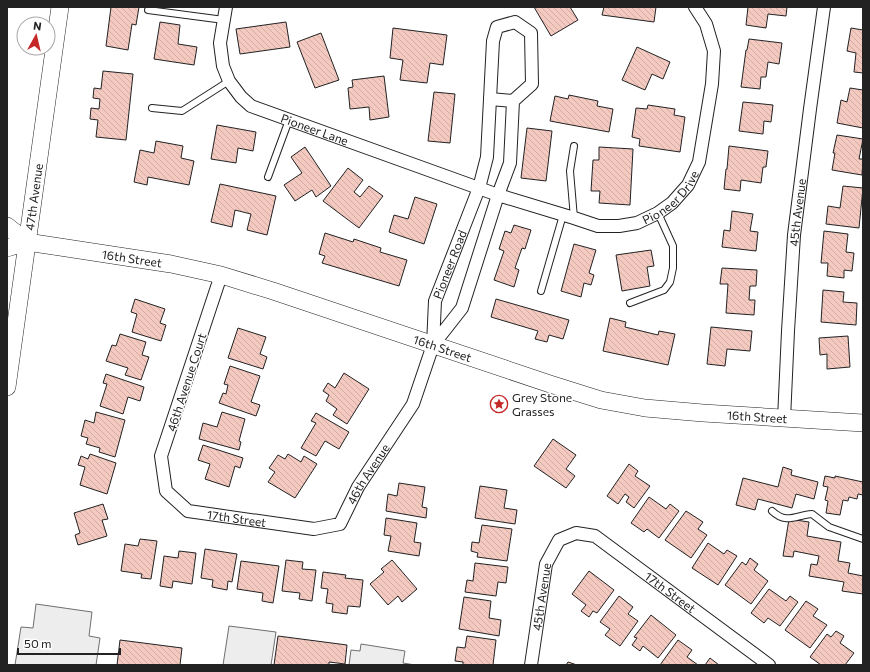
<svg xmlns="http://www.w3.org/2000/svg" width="870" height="672" font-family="Commissioner,sans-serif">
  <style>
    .parking { fill: #ededed; stroke: #6f6f6f }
    .building { fill: url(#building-back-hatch); stroke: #222 }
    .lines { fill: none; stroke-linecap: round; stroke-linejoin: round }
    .lane-casing { stroke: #222; stroke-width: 8 }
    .street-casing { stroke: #222; stroke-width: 14 }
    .secondary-casing { stroke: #222; stroke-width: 18 }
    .lane { stroke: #fff; stroke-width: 6 }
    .street { stroke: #fff; stroke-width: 12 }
    .secondary { stroke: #fff; stroke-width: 17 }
    .labels { text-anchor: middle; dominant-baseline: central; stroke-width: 3; stroke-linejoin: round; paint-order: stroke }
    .street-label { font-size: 12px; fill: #222; stroke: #fff }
    .poi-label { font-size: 12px; fill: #222; stroke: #fff; text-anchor: start }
  </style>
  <defs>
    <pattern id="building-back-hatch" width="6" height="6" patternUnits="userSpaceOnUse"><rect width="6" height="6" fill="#f3c9c0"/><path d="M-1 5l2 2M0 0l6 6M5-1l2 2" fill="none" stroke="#d0aca5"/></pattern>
  </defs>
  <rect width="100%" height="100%" fill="#fff"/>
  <path class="parking" d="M36,604L92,612L89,636L100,638L96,665H15L21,627L33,628Z
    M229,626L276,632L271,665H223Z
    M361,644L405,651L403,663L415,665H349L351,650L360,651Z"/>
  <path class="building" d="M111,7H139L136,25L132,24L128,50L106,46Z
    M534,7H570L578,20L551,36Z
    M604,7H656L654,22L602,15Z
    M748,7H787L786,16L768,14L766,28L746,25Z
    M160,22L180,25L178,44L197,47L194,65L154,59Z
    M286,22L290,47L240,54L236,29Z
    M393,28L447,35L443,65L430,63L427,83L400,80L403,60L390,58Z
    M851,28L863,30V73L854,72L856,53L847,51Z
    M321,33L339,80L315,88L297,42Z
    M749,39L782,43L779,64L768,62L766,77H761L760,89L741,87L746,50H747Z
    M637,47L670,62L663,79L652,74L645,90L622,80Z
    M103,71L133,74L126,140L96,137L98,120L90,119L91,108L99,109L100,99L93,98L94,88L101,89Z
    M384,76L389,117L370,120L369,107L350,109L348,88L353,87L352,80Z
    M850,88L863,90V128L837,123L841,100L847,102Z
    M434,92L455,94L450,143L428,141Z
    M569,95L598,101L597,106L613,109L609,132L550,121L555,96L568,99Z
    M743,102L773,105L771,122L764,121L763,134L739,131Z
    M648,105L675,109L674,115L685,117L680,152L639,146L640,139L632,137L636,108L647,109Z
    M217,125L256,132L253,151L238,148L236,163L211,159Z
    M527,128L552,131L546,181L521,178Z
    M837,135L863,139L859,159H863L862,175L832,170L835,153H833Z
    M156,141L183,146L181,158L194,161L189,185L148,177L147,185L134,182L140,150L154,153Z
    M729,146L768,151L766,167H763L761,183L741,180L740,191L724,189L726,169H727Z
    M305,147L331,186L316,197L312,190L295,201L284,185L302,173L291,157Z
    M599,147L633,149L630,205L599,203L600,191H591L593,160H599Z
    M348,168L363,180L354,192L360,197L369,186L383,196L359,228L323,201Z
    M220,184L276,196L267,235L247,230L251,214L235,210L232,227L211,222Z
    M843,186L863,188L859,228L826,224L828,206L840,208Z
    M415,197L437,204L424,244L389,232L394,215L408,219Z
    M732,211L753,214L750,231L758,232L756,251L722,247L724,230L730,231Z
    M514,225L531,230L525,249L522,248L515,268L519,270L514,287L494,280L504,251L499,249L505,231L511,233Z
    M824,231L848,234L846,252L854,253L852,271L844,270V278L827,276L828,263H821Z
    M325,233L353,242L354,239L381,248L380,252L407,260L399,286L322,263L325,256L319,254Z
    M574,244L596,250L589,273L594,275L591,285L584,283L581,297L561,291Z
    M651,250L654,266L647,267L650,286L622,291L616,255Z
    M722,268L757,270L756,286H750L749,300H755L754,315L726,313L728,284H720Z
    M823,290L844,292L843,302L857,303L856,325L821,322Z
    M135,299L165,309L160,323L166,325L161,341L132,332L137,314L131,312Z
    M496,299L569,320L563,339L549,335L547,342L535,339L538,331L491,317Z
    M610,318L626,322L625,327L658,335L659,331L675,334L668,365L603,351Z
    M711,327L752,331L750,351L727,349L725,366L707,364Z
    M238,328L266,337L260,354L267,357L263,369L228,358Z
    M120,334L146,342L142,355L149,357L141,380L125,375L128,368L106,361L112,345L116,346Z
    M848,336L850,367L827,369V354L820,355L819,338Z
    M230,366L260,376L251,402L260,405L256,416L219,403L223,393L226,394L228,385L224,384Z
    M344,373L369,389L347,424L333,415L337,409L326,401L329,395L323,391L328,383L335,388Z
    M106,374L144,387L140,401L128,397L123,414L100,406L107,384L103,383Z
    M96,412L125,420L115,457L99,452L100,448L86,444L88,438L81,436L85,420L94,423Z
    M222,412L245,419L239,441L241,442L239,450L199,439L203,423L217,427Z
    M316,413L349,432L339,449L325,441L316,456L301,448L316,423L311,421Z
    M553,439L576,455L566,469L575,476L566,488L534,466Z
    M203,445L243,458L240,468L235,466L229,487L205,479L210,464L198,460Z
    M90,454L116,463L107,494L80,485L85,467L78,465L81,456L88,459Z
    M288,454L301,462L304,456L317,464L295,498L268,482L275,472L269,468L278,455L285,459Z
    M629,464L638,471L635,476L650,486L634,508L626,502L629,497L625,494L618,504L607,496Z
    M783,467L792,470L791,475L818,482L814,499L796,494L792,508L758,499L755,510L736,505L743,478L778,487Z
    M825,476L835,478V476L863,482V495L858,494L857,499L849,497L848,501L843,500L840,515L826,513L828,501L825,500L828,487L823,486Z
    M399,483L425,487L422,507L427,508L426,518L386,511L388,494L397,496Z
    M480,486L507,490L504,508L517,510L515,524L475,518Z
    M649,497L666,509L670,504L679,511L659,538L647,529L644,532L631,523Z
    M103,504L108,519L102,520L107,536L78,545L75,535L80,533L74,513Z
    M686,511L703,522L698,529L707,535L691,558L665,540Z
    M386,518L417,523L414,542L421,543L419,556L388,551L391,536L384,535Z
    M789,519L809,522L807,536L841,542L838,561L850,563L848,573L863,576V594L842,591L844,582L809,576L811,564L817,565L819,556L794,551L793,557L783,556Z
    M482,525L512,529L507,561L477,557L478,553L471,551L472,542L479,543Z
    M140,539L157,541L151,579L141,578L142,574L121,571L125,544L138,546Z
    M708,543L724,554L727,550L737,556L718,585L692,568Z
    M205,549L237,554L232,582L228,581L227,590L212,587L213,580L201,578Z
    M179,551L196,553L192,584L173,581L172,588L160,586L164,556L178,558Z
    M750,558L758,564L754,570L768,581L751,604L725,585L742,562L746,565Z
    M286,560L303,562L302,569L316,570L312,601L299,599L300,593L282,591Z
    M392,560L417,589L402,602L398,596L388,605L370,584L384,572L381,569Z
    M241,561L279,566L273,603L262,601L263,593L237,589Z
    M475,563L508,567L506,583L498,582L496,596L465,592L467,580L473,581Z
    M589,571L614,590L597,613L593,611L589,617L581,611L586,605L572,594Z
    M323,572L346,575L345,578L363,580L360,607L348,606L347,614L332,612L333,604L326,603L328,589L321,588Z
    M769,589L786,601L790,596L798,602L780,626L768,618L764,623L751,613Z
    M619,596L633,607L628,614L638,621L620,646L605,635L610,629L600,622Z
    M464,597L491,601L489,618L501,620L499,636L459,629Z
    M806,601L818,609L813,616L827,625L810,648L785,630Z
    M651,615L676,635L658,658L643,646L640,651L632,645L637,638L634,637Z
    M836,631L844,636L840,643L854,653L845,665H821L810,657L827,634L831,637Z
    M278,636L347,645L345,664L329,662V665H274Z
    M467,636L496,640L493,665H463V662L455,661L457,647L465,648Z
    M120,640L182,648L180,665H117Z
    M678,640L692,650L687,657L698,665H660Z
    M710,658L719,665H705Z
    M568,662L577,665H566Z"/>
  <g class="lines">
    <defs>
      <path id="lane" d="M148,10L224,20
        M152,108L182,111L229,81
        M574,146L570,171L574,218
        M268,177L289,120
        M541,291L563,215
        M630,303L664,290L670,282L673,268V246L658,213
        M772,511C787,525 796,515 812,514L829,527L863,539"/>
      <g id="street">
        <path id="s1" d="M226,7L220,43L223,66L229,81L241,97L251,106L498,195L574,218L598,226H619L637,223L658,213L672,203L688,185L699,162L712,84L714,51L706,24L695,7"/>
        <path d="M490,99L513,101"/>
        <path id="s2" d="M221,275L161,456L166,491L188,511L314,529L340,524L358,487L413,404L433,345L435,301L479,188L487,157L493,41L497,27L515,22L531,33L532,84L513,101L510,163L498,195L462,308L433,345"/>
        <path id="s3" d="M784,419L788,331L794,235L810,109L824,7"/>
        <path id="s4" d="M531,665L546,564L559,540L576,533L595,536L769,665"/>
      </g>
      <g id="secondary">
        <path d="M7,226L27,242"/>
        <path id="s5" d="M7,248L27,242L171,264L221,275L273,291L550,384L601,400L645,408L703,413L863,423"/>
        <path id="s6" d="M7,387L60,7"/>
      </g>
    </defs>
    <use href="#lane" class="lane-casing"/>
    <use href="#street" class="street-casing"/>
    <use href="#secondary" class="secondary-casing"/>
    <use href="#lane" class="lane"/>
    <use href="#street" class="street"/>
    <use href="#secondary" class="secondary"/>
  </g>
  <defs>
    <symbol id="sight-ring" viewBox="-11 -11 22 22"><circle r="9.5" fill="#fff" stroke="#c62828" stroke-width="1.5"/><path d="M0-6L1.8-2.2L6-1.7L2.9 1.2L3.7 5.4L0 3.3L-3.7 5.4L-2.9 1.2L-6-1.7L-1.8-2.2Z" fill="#c62828"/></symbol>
  </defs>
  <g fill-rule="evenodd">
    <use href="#sight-ring" x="489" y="394" width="20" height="20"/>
  </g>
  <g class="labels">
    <g class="street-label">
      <text stroke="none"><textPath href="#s1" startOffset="177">Pioneer Lane</textPath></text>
      <text stroke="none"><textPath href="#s1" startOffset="559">Pioneer Drive</textPath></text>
      <text stroke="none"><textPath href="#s6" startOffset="192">47th Avenue</textPath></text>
      <text stroke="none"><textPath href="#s3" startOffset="207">45th Avenue</textPath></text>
      <text stroke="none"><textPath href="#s5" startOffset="127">16th Street</textPath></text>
      <text stroke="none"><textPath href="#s2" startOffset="696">Pioneer Road</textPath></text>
      <text stroke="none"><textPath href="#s5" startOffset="451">16th Street</textPath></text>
      <text transform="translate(186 382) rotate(-72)">46th Avenue Court</text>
      <text stroke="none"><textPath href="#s5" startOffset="775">16th Street</textPath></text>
      <text stroke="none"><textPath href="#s2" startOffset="467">46th Avenue</textPath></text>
      <text stroke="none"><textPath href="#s2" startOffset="305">17th Street</textPath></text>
      <text stroke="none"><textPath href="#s4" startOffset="261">17th Street</textPath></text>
      <text stroke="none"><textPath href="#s4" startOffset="69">45th Avenue</textPath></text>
    </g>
    <g class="poi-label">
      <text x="512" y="397">Grey Stone<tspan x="512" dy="14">Grasses</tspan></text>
    </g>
  </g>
  <rect width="870" height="672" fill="none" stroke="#222222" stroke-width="16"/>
  <g transform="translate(36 36) rotate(8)"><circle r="19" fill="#ffffff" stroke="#a7a7a7"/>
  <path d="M0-3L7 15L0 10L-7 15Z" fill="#c62828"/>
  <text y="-6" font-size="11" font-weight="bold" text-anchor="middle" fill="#222222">N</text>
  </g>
  <path d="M18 648v6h102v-6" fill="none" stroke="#222222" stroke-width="2"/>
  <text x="24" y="648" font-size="12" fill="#222222" stroke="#ffffff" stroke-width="3" paint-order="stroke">50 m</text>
</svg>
